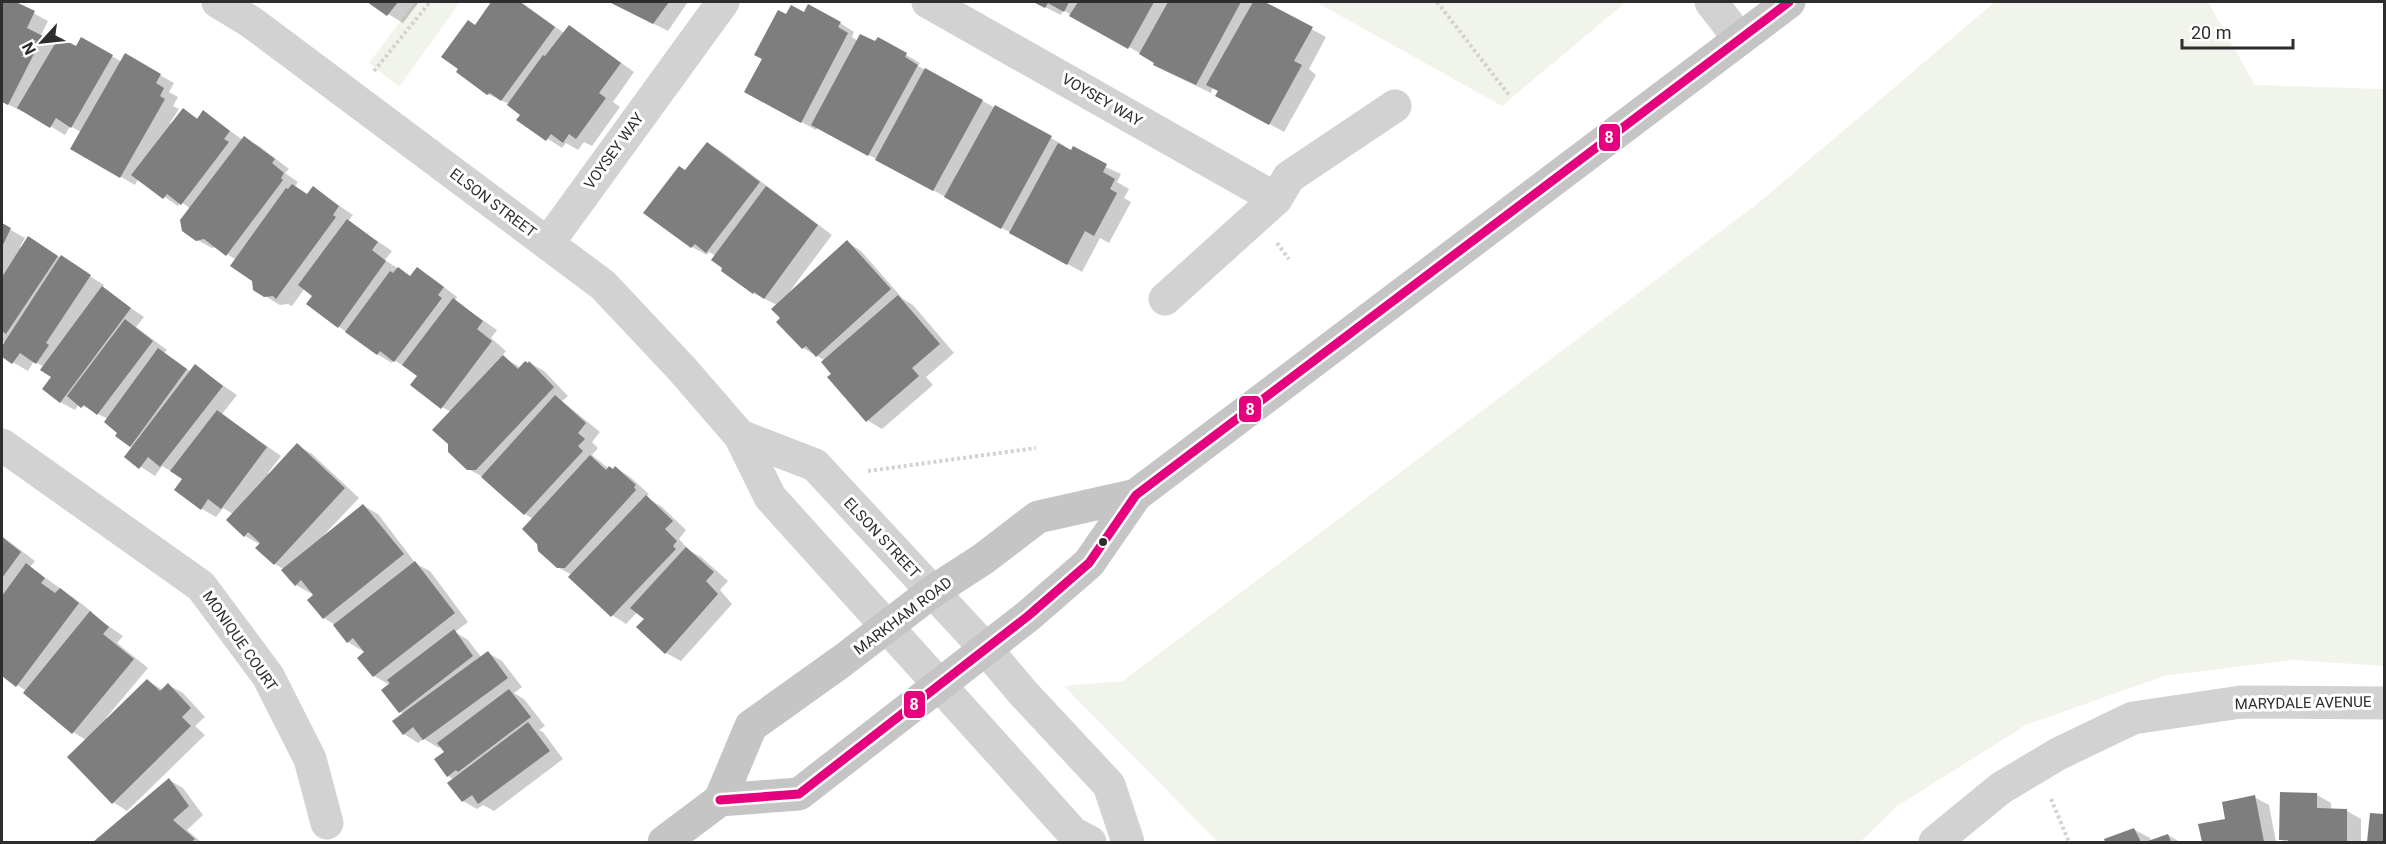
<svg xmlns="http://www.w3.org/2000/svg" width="2386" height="844" font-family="Roboto,sans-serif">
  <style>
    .green { fill: #f1f4ea }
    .shadow { fill: #0003 }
    .building { fill: #7e7e7e }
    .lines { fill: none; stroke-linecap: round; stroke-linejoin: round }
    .path { stroke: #d2d2d2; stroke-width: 4; stroke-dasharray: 3 3; stroke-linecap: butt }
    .minor { stroke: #d2d2d2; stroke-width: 33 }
    .major { stroke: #c5c5c5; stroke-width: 33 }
    .bus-1-casing { stroke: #fff; stroke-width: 14 }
    .bus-1 { stroke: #e5007d; stroke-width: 9 }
    .bus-dot { fill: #2d2d2d; stroke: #fff; stroke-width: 2 }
    .labels { text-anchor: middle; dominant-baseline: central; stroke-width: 6; stroke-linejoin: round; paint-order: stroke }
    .street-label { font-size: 15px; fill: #2d2d2d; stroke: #fff }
    .line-badge { stroke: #fff; stroke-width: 2 }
    .badge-label { font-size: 16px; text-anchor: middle; font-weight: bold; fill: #fff }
  </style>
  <rect width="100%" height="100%" fill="#fff"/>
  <path class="green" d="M415,2H460L399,87L369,63Z
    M1316,2H1626L1502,106Z
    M1995,2H2208L2255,85L2384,89V666L2293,660L2164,676L2026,725L1896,807L1860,842H1218L1064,686L1123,681L1757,204Z"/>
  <path class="shadow" d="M2,2H13L48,21L40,37L55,45L76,48L82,39L122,62L125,55L174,83L169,92L178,97L173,106L179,109L170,123L172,125L183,110L199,119L203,112L243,140L244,138L259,146L289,169L285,173L298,182L294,187L308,195L313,188L353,215L348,221L392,251L385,260L411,277L417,269L432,278L457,297L455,301L497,330L491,338L506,351L502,356L521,368L530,363L544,371L568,396L562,401L600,432L592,442L598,448L592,455L609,469L614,470L616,468L630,477L649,494L647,496L650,500L661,506L686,530L679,539L690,551L701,557L728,581L720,590L732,604L681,661L666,653L638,627L646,619L637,612L626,624L612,615L572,575L557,567L533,519L525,514L485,478L468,469L451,412L442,407L419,376L394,360L392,363L377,354L338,326L314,295L305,288L292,306L288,304L280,305L265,296L236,260L217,247L212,248L197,240L191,209L181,202L178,206L138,179L135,185L72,148L81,132L70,126L65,135L24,110L23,112L2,101Z
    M369,2H419L403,23Z
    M493,2H521L564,33L569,27L583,35L634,72L613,102L620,107L592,146L584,142L578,150L566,143L562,148L518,119L522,114L509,104L488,94L476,26Z
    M611,2H688L668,31Z
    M1035,2H1262L1326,37L1309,69L1316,75L1284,132L1217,95L1220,91L1213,87L1211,93L1169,73L1155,65L1156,62L1071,15L1063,10L1061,15Z
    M805,14L840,23L854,32L852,37L858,41L876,43L878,39L920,63L918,66L1051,138L1065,146L1064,148L1121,174L1117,182L1129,189L1124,198L1131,202L1109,243L1100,238L1082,272L818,127L816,130L758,98L786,16Z
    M708,144L722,152L832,235L790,291L847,242L861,251L903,299L913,305L954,353L926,377L933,385L882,429L867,420L824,360L803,348L783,318L777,305L753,293L724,268L716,256L709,252L707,255L692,247L646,212L686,172Z
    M2,225L25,238L20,247L22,249L43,247L104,285L102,288L144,317L136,327L167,350L164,353L191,372L195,366L237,395L222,414L281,456L268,473L270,475L297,445L312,454L359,498L323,536L324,537L364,506L378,514L416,564L430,571L468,622L455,632L468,640L481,657L488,653L502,661L522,687L514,693L524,699L545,726L539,730L543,732L563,759L494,811L483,805L477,809L463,801L454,780L448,776L446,752L441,746L439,748L424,739L418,743L404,734V714L400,712L390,685L374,676L366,653L348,642L335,625L324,618L312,592L310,593L296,585L283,569L275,564L261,545L245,536L228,520L233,514L223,508L216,517L202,509L184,479L162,466L155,476L126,457L132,447L117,436L120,432L108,419L79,404L75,410L60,402L53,377L44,367L34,361L28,371L2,356V348L5,343L2,341Z
    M2,536L35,561L30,567L74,598L92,612L91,614L123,636L117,643L148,668L106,718L108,720L148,681L163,690L168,685L183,693L205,717L195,726L205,735L127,811L113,802L86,740L73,732L26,691L2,674Z
    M169,780L183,788L203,815L187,830L201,842H96Z
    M2317,795L2331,803V810L2347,811L2361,819V842H2286L2280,839Z
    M2254,797L2269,805L2276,842H2203L2200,825L2227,820Z
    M2372,814L2384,815V842H2369Z
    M2135,830L2150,838L2151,842L2168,835L2180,842H2107L2106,840Z"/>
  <path class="building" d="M2,2H16L35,11L27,28L43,36L8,105L2,102Z
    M367,2H398L387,16Z
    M491,2H520L555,27L501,101L490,93L487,95L456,72L458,69L441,57L468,20L475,25Z
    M609,2H669L653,24Z
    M1033,2H1069L1064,12L1048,3L1045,8Z
    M1078,2H1154L1128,49L1069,16Z
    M1168,2H1241L1196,85L1153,65L1154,63L1139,54Z
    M1253,2H1265L1313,27L1294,61L1302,65L1269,125L1215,96L1218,91L1206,85Z
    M808,4L841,22L838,27L848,33L801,123L744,92L762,59L754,55L778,10L786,14L791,5L804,12Z
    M569,25L621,63L599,93L606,98L576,139L569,134L563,143L551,134L546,141L516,120L520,115L507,105L543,55L545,56Z
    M860,34L875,41L878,37L907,53L905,57L918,65L868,156L811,125Z
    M59,37L76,46L81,37L113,55L71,128L56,118L50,128L17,108Z
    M125,53L161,74L156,83L164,88L160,96L165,99L120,178L70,149Z
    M925,68L983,100L933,191L875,160Z
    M995,105L1052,136L1001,229L944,197Z
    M183,108L197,119L203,110L230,131L224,139L229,142L181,205L167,194L163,199L131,175Z
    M244,136L275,159L272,163L284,173L281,178L283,180L226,256L204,239L196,241L182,231L180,220Z
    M707,142L760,182L706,253L695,244L691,248L643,213L679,166L685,170Z
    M1058,143L1071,150L1073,146L1107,164L1103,172L1115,179L1110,189L1117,193L1094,236L1085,231L1067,265L1009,233Z
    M292,184L307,194L313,186L339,206L333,215L336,217L276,299L273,296L264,297L253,290L252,281L230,266L286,188L288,189Z
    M766,186L818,225L764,299L754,292L753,294L721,271L722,268L711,260Z
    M347,219L378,242L372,250L386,261L338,328L306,304L312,296L298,285Z
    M2,223L11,228L2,247Z
    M28,236L58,256L6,334L2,331V277Z
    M847,240L891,289L816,357L806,346L802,349L776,322L780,318L771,309Z
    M61,255L91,275L46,343L49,345L36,364L20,353L12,364L2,357V346Z
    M398,267L410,276L417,267L444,287L438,295L442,298L394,362L380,351L377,355L345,332L390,271L393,273Z
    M102,286L131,308L60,403L42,389L51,377L40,370Z
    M898,295L940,344L912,368L919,376L866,422L827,377L831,374L821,362Z
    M453,298L483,321L477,329L492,341L441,409L410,385L417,376L402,365Z
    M125,319L153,341L97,415L84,405L81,408L67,396Z
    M158,348L187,369L130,447L115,436L117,433L104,422Z
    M503,355L518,369L525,361L528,363L529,361L554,387L476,470H467L448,452V444L432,430Z
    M195,364L223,386L160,467L148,457L139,469L124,457Z
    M555,395L586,423L578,433L585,439L578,446L583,451L524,515L481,477Z
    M217,410L267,447L221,509L208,499L201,510L174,490L182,479L170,471Z
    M297,443L345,488L274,565L255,548L260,543L248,532L244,537L226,520Z
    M590,455L606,470L609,466L613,469L615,466L636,485L634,487L636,490L565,568H557L538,551L537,544L522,529Z
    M646,495L673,521L665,529L677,541L673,546L676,549L611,617L568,577Z
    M363,504L404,554L323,619L307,600L313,595L301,580L295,586L281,570Z
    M2,537L21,552L2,578Z
    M686,547L714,572L706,581L718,594L665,654L636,627L644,619L630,608Z
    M415,561L455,613L373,677L357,658L364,652L353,638L347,643L333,625Z
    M26,563L45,578L41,583L55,593L60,588L79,603L16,687L2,676V596Z
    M90,611L109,627L103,634L134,659L72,734L23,693Z
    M454,629L473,656L399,713L381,690L390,683L387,680Z
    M488,651L508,678L423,740L413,727L403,735L392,721Z
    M147,679L160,691L168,683L191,708L182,717L191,726L112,804L67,757Z
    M509,689L531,717L458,772L456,770L447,777L434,759L444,752L437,743Z
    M528,722L550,751L478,804L472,795L462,802L447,783Z
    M169,778L189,806L173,820L195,839L191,842H93Z
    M2280,792L2317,793V808L2347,809V842H2288V840H2279Z
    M2255,795L2264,842H2202L2198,824L2225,819L2222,802Z
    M2370,813L2384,814V842H2367Z
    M2134,828L2141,842H2105L2104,839Z
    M2168,834L2171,842H2145Z"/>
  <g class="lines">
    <path class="path" d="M1437,2L1509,95
      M374,71L430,2
      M1277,243L1289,259
      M868,471L1036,448
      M2051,799L2069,842"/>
    <path class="minor" d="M218,2L251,22L603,285L682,369L740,436L770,497L1073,833L1090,842
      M928,2L1276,199
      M1711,2L1739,38
      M548,243L723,2
      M1165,299L1276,199L1289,177L1395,106
      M740,436L815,465L986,649L1024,694L1109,785L1128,842
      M2,445L201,586L268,676L310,759L327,823
      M1935,842L2001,788L2058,754L2133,718L2241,702L2384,703"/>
    <path class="major" d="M720,800L799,794L1028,616L1089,563L1136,495L1789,2
      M664,842L720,800L751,726L842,661L932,592L983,559L1038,517L1136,495"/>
    <defs>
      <path id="bus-1" d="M720,800L799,794L1028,616L1089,563L1136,495L1789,2"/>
    </defs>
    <use href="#bus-1" class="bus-1-casing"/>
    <use href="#bus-1" class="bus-1"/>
  </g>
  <circle class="bus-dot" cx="1103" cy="542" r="5"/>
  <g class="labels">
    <g class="street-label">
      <text transform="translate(1102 100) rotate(30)">VOYSEY WAY</text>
      <text transform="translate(614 151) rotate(-54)">VOYSEY WAY</text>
      <text transform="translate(493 203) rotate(37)">ELSON STREET</text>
      <text transform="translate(882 538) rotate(47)">ELSON STREET</text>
      <text transform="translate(903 616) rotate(-37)">MARKHAM ROAD</text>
      <text transform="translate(240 641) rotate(55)">MONIQUE COURT</text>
      <text transform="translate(2303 703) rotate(-1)">MARYDALE AVENUE</text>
    </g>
  </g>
  <g class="line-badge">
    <rect x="1598" y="123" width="23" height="29" rx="6" fill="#e5007d"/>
    <rect x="1238" y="395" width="24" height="28" rx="6" fill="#e5007d"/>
    <rect x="903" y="690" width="23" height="29" rx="6" fill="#e5007d"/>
  </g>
  <g class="badge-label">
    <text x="1609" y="143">8</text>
    <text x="1250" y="415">8</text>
    <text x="914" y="710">8</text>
  </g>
  <rect width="2386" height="844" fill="none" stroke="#2d2d2d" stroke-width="6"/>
  <g transform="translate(42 42) rotate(243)" stroke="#ffffff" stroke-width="4.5" paint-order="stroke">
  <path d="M0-4.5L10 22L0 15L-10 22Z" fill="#2d2d2d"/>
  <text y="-9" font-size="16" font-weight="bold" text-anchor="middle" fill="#2d2d2d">N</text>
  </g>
  <path d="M2182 39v9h111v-9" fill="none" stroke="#2d2d2d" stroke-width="3"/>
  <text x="2191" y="39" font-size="18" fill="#2d2d2d" stroke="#ffffff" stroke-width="4.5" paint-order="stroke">20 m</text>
</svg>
